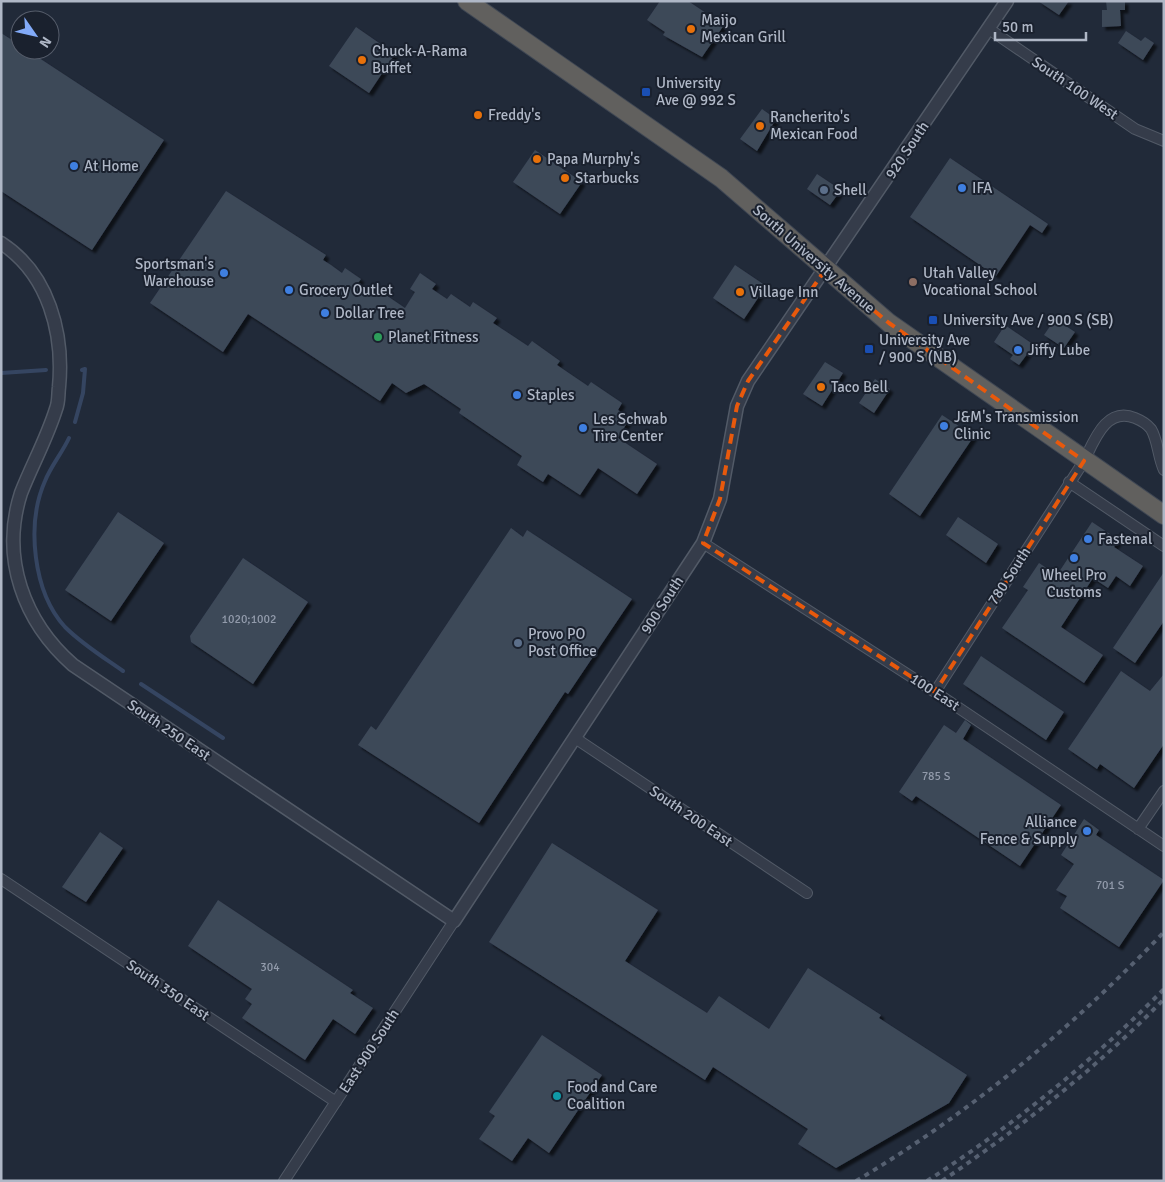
<svg xmlns="http://www.w3.org/2000/svg" width="1165" height="1182" font-family="Signika,sans-serif">
  <style>
    .lines { fill: none; stroke-linecap: round; stroke-linejoin: round }
    .stream { stroke: #354561; stroke-width: 4 }
    .building { fill: #3d4859; filter: url(#shadow) }
    .minor-casing { stroke: #525a67; stroke-width: 12 }
    .tertiary-casing { stroke: #525a67; stroke-width: 15 }
    .trunk-casing { stroke: #3f4754; stroke-width: 20 }
    .minor { stroke: #353c4a; stroke-width: 10 }
    .tertiary { stroke: #353c4a; stroke-width: 12 }
    .trunk { stroke: #61605e; stroke-width: 18 }
    .rail { stroke: #566071; stroke-width: 4; stroke-dasharray: 5 5; stroke-linecap: butt }
    .marked { fill: none; stroke: #e8590c; stroke-width: 4; stroke-dasharray: 10 6; stroke-linejoin: round }
    .food-dot { fill: #e8710a; stroke: #1a212e; stroke-width: 2 }
    .transit-dot { fill: #1a4fb4; stroke: #1a212e; stroke-width: 2 }
    .shop-dot { fill: #3f7fe0; stroke: #1a212e; stroke-width: 2 }
    .service-dot { fill: #5c6f8a; stroke: #1a212e; stroke-width: 2 }
    .education-dot { fill: #8d6e63; stroke: #1a212e; stroke-width: 2 }
    .leisure-dot { fill: #2e9e5b; stroke: #1a212e; stroke-width: 2 }
    .culture-dot { fill: #0f9aa8; stroke: #1a212e; stroke-width: 2 }
    .labels { text-anchor: middle; dominant-baseline: central; stroke-width: 4; stroke-linejoin: round; paint-order: stroke }
    .number-label { font-size: 12px; fill: #929bab }
    .poi-label { font-size: 15px; fill: #afb7c6; stroke: #1a212e; text-anchor: start }
    .street-label { font-size: 15px; fill: #afb7c6; stroke: #1a212e }
  </style>
  <defs>
    <filter id="shadow"><feDropShadow dx="3.5" dy="3.5" stdDeviation="1" flood-color="#0009"/></filter>
  </defs>
  <rect width="100%" height="100%" fill="#212a39"/>
  <g class="lines">
    <path class="stream" d="M1,373L46,370
      M75,422L83,393L85,369L82,370
      M69,438C62,453 51,466 45,481C26,524 33,592 65,627C82,644 103,657 123,671
      M141,684L223,738"/>
  </g>
  <path class="building" d="M660,1H688L724,25L702,57L663,35L665,32L647,20Z
    M1038,1H1069L1059,15Z
    M1106,1H1125V10H1120L1121,26L1102,27V10H1107Z
    M356,27L395,54L369,93L329,66Z
    M1126,31L1141,41L1145,37L1154,43L1143,60L1118,43Z
    M1,33L20,45V50H27L164,140L92,250L1,191Z
    M762,109L776,119L757,151L740,139Z
    M535,150L582,182L560,214L513,182Z
    M950,158L1048,224L1042,233L1030,225L996,276L910,217Z
    M817,174L841,190L830,205L807,189Z
    M226,191L326,255L323,260L331,265L342,273L345,268L361,279L358,283L377,296L380,291L405,308L415,292L410,289L420,273L436,284L432,289L447,299L451,294L470,307L473,302L497,318L493,323L528,346L532,341L560,361L557,365L588,386L591,382L622,403L618,410L630,418L618,438L657,464L637,494L598,468L580,495L548,474L543,482L517,465L522,456L459,413L461,409L424,384L406,393L392,383L380,401L248,314L223,352L150,303Z
    M735,265L766,286L744,319L713,298Z
    M1055,319L1075,332L1064,348L1044,335Z
    M1005,325L1034,345L1019,365L1010,359L1013,355L994,342Z
    M825,362L843,373L822,406L803,394Z
    M875,379L890,389L874,413L859,403Z
    M942,415L974,436L920,516L889,494Z
    M118,512L164,543L111,621L65,590Z
    M958,517L998,544L986,563L946,535Z
    M1092,522L1119,540L1114,547L1143,566L1130,586L1116,576L1108,588L1093,578L1061,627L1103,655L1084,683L1002,628L1028,590L1023,587L1039,563L1057,575Z
    M511,528L523,537L527,530L632,599L568,694L565,692L479,823L358,745L371,726L376,730Z
    M243,558L308,602L253,684L191,642L190,636Z
    M1164,572V621L1135,663L1113,648Z
    M981,656L1064,712L1046,740L963,684Z
    M1121,671L1150,691L1164,674V744L1134,788L1100,764L1097,769L1068,749Z
    M965,720L971,725L963,739L1061,805L1020,866L916,796L912,801L899,792L944,725L956,733Z
    M1084,819L1099,830L1096,835L1164,880L1119,947L1060,908L1067,896L1056,890L1074,864L1061,855Z
    M100,832L123,848L86,902L62,887Z
    M552,843L658,910L625,961L707,1013L719,996L769,1029L808,968L881,1015L879,1018L967,1075L949,1103L836,1168L798,1144L808,1129L713,1067L705,1080L489,942Z
    M218,900L353,990L350,993L373,1008L355,1034L333,1019L305,1060L242,1018L252,1004L245,999L252,989L188,946Z
    M542,1035L602,1075L549,1153L528,1138L512,1161L479,1139L495,1116L489,1112Z"/>
  <g class="lines">
    <defs>
      <path id="minor" d="M989,29L1135,129L1164,141
        M1069,482L1164,546
        M703,543L935,692L1164,846
        M935,692L1084,461C1094,441 1106,406 1135,418C1140,420 1147,424 1151,429C1158,440 1158,458 1164,470
        M575,738L807,893
        M1138,829L1164,791
        M1,879L336,1102
        M284,1181L454,921"/>
      <path id="tertiary" d="M1,243C49,274 64,334 59,387C58,394 59,402 56,409C47,438 32,465 21,493C0,558 24,622 73,665L454,921L703,543L720,499L737,406L748,381L1007,1"/>
      <path id="trunk" d="M467,1L721,178L889,323L1164,515"/>
    </defs>
    <use href="#minor" class="minor-casing"/>
    <use href="#tertiary" class="tertiary-casing"/>
    <use href="#trunk" class="trunk-casing"/>
    <use href="#minor" class="minor"/>
    <use href="#tertiary" class="tertiary"/>
    <use href="#trunk" class="trunk"/>
    <path class="rail" d="M856,1181C970,1113 1072,1028 1164,932
      M927,1181C1012,1126 1093,1061 1164,989
      M942,1181C1021,1127 1097,1068 1164,999"/>
  </g>
  <path class="marked" d="M825,270L889,323L1084,461L935,692L703,543L720,499L737,406L748,381Z"/>
  <g class="food-dot">
    <circle cx="691" cy="29" r="5"/>
    <circle cx="362" cy="60" r="5"/>
    <circle cx="478" cy="115" r="5"/>
    <circle cx="760" cy="126" r="5"/>
    <circle cx="537" cy="159" r="5"/>
    <circle cx="565" cy="178" r="5"/>
    <circle cx="740" cy="292" r="5"/>
    <circle cx="821" cy="387" r="5"/>
  </g>
  <g class="transit-dot">
    <rect x="641" y="87" width="10" height="10" rx="2.5"/>
    <rect x="928" y="315" width="10" height="10" rx="2.5"/>
    <rect x="864" y="344" width="10" height="10" rx="2.5"/>
  </g>
  <g class="shop-dot">
    <circle cx="74" cy="166" r="5"/>
    <circle cx="962" cy="188" r="5"/>
    <circle cx="224" cy="273" r="5"/>
    <circle cx="289" cy="290" r="5"/>
    <circle cx="325" cy="313" r="5"/>
    <circle cx="1018" cy="350" r="5"/>
    <circle cx="517" cy="395" r="5"/>
    <circle cx="944" cy="426" r="5"/>
    <circle cx="583" cy="428" r="5"/>
    <circle cx="1088" cy="539" r="5"/>
    <circle cx="1074" cy="558" r="5"/>
    <circle cx="1087" cy="831" r="5"/>
  </g>
  <g class="service-dot">
    <circle cx="824" cy="190" r="5"/>
    <circle cx="518" cy="643" r="5"/>
  </g>
  <circle class="education-dot" cx="913" cy="282" r="5"/>
  <circle class="leisure-dot" cx="378" cy="337" r="5"/>
  <circle class="culture-dot" cx="557" cy="1096" r="5"/>
  <g class="labels">
    <g class="number-label">
      <text x="249" y="619">1020;1002</text>
      <text x="936" y="776">785 S</text>
      <text x="1110" y="885">701 S</text>
      <text x="270" y="967">304</text>
    </g>
    <g class="poi-label">
      <text x="701" y="20">Maijo<tspan x="701" dy="17">Mexican Grill</tspan></text>
      <text x="372" y="51">Chuck-A-Rama<tspan x="372" dy="17">Buffet</tspan></text>
      <text x="656" y="83">University<tspan x="656" dy="17">Ave @ 992 S</tspan></text>
      <text x="488" y="115">Freddy's</text>
      <text x="770" y="117">Rancherito's<tspan x="770" dy="17">Mexican Food</tspan></text>
      <text x="547" y="159">Papa Murphy's</text>
      <text x="84" y="166">At Home</text>
      <text x="575" y="178">Starbucks</text>
      <text x="972" y="188">IFA</text>
      <text x="834" y="190">Shell</text>
      <text x="214" y="264" text-anchor="end">Sportsman's<tspan x="214" dy="17">Warehouse</tspan></text>
      <text x="923" y="273">Utah Valley<tspan x="923" dy="17">Vocational School</tspan></text>
      <text x="299" y="290">Grocery Outlet</text>
      <text x="750" y="292">Village Inn</text>
      <text x="335" y="313">Dollar Tree</text>
      <text x="943" y="320">University Ave / 900 S (SB)</text>
      <text x="388" y="337">Planet Fitness</text>
      <text x="879" y="340">University Ave<tspan x="879" dy="17">/ 900 S (NB)</tspan></text>
      <text x="1028" y="350">Jiffy Lube</text>
      <text x="831" y="387">Taco Bell</text>
      <text x="527" y="395">Staples</text>
      <text x="954" y="417">J&amp;M's Transmission<tspan x="954" dy="17">Clinic</tspan></text>
      <text x="593" y="419">Les Schwab<tspan x="593" dy="17">Tire Center</tspan></text>
      <text x="1098" y="539">Fastenal</text>
      <text x="1074" y="575" text-anchor="middle">Wheel Pro<tspan x="1074" dy="17">Customs</tspan></text>
      <text x="528" y="634">Provo PO<tspan x="528" dy="17">Post Office</tspan></text>
      <text x="1077" y="822" text-anchor="end">Alliance<tspan x="1077" dy="17">Fence &amp; Supply</tspan></text>
      <text x="567" y="1087">Food and Care<tspan x="567" dy="17">Coalition</tspan></text>
    </g>
    <g class="street-label">
      <text transform="translate(1075 88) rotate(34)">South 100 West</text>
      <text transform="translate(907 150) rotate(-56)">920 South</text>
      <text transform="translate(814 259) rotate(41)">South University Avenue</text>
      <text transform="translate(1009 576) rotate(-57)">780 South</text>
      <text transform="translate(662 605) rotate(-57)">900 South</text>
      <text transform="translate(935 692) rotate(33)">100 East</text>
      <text transform="translate(169 730) rotate(34)">South 250 East</text>
      <text transform="translate(691 816) rotate(34)">South 200 East</text>
      <text transform="translate(168 990) rotate(34)">South 350 East</text>
      <text transform="translate(369 1051) rotate(-57)">East 900 South</text>
    </g>
  </g>
  <rect width="1165" height="1182" fill="none" stroke="#afb7c6" stroke-width="5"/>
  <g transform="translate(35 35) rotate(124)"><circle r="24" fill="#1a212e" stroke="#565d6b"/>
  <path d="M0-4L9 19L0 12L-9 19Z" fill="#82aaf8"/>
  <text y="-8" font-size="14" font-weight="bold" text-anchor="middle" fill="#afb7c6">N</text>
  </g>
  <path d="M995 32v8h91v-8" fill="none" stroke="#afb7c6" stroke-width="2.5"/>
  <text x="1002" y="32" font-size="15" fill="#afb7c6" stroke="#1a212e" stroke-width="4" paint-order="stroke">50 m</text>
</svg>
